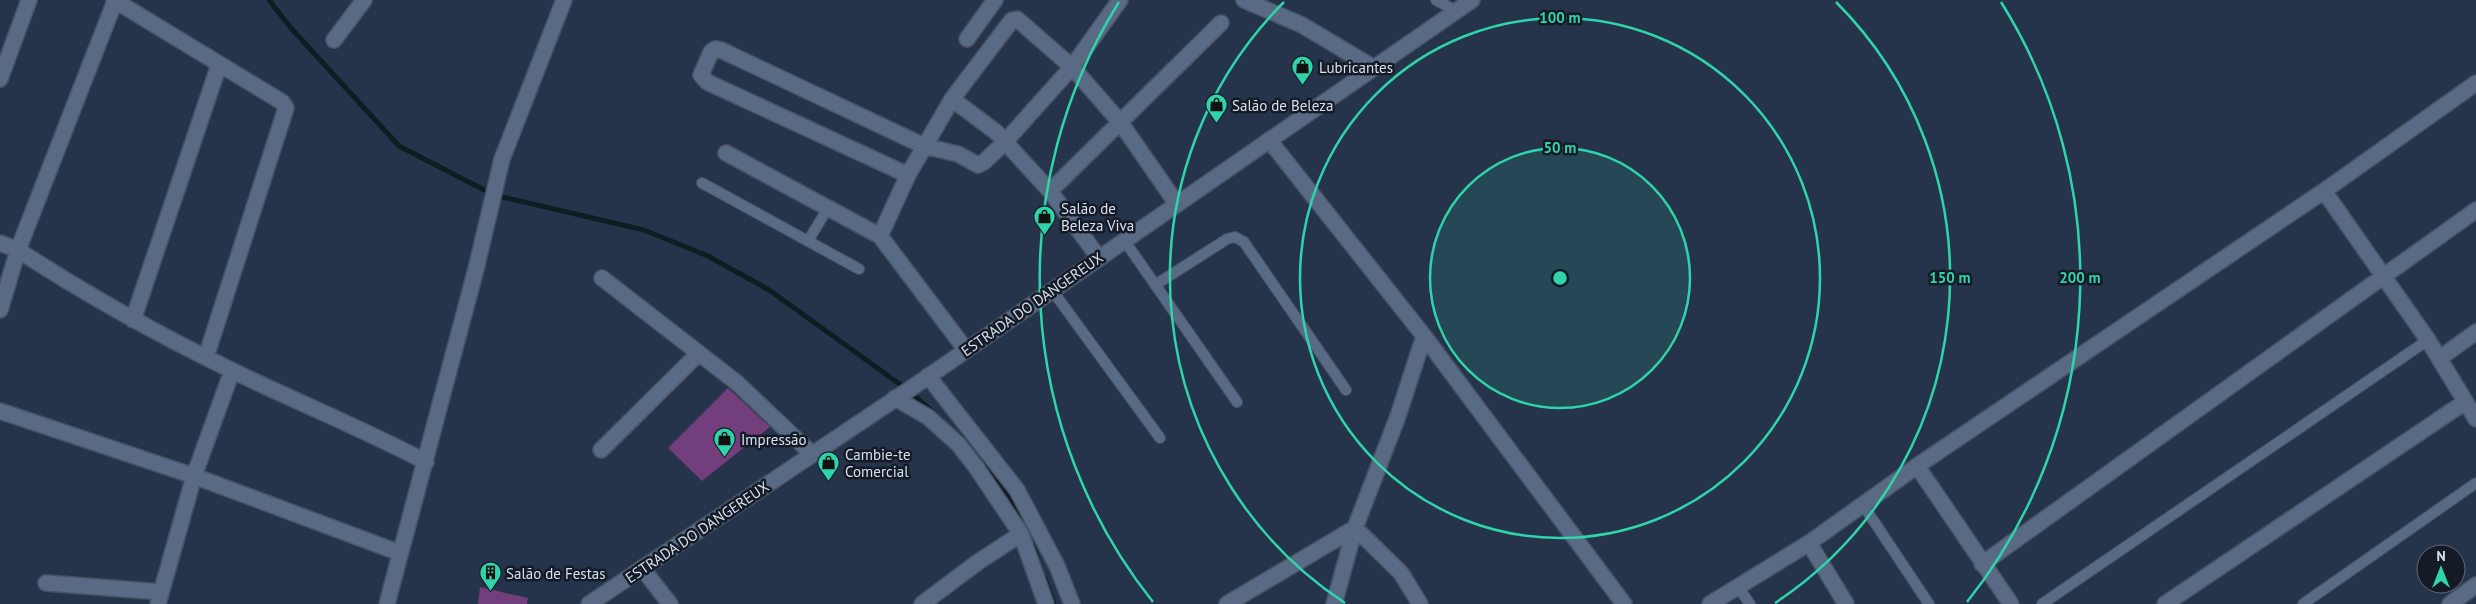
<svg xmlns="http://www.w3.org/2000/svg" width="2476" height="604" font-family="'PT Sans',sans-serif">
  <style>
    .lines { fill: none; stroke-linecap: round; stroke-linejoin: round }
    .stream { stroke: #0e1d22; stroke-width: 5 }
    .building { fill: #723e7c }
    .service-casing { stroke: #465265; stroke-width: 12 }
    .minor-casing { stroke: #465265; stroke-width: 18 }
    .secondary-casing { stroke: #465265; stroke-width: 18 }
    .service { stroke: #596a84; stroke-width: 10 }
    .minor { stroke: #596a84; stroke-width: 15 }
    .secondary { stroke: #596a84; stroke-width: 15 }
    .ring { fill: none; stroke: #2fd4aa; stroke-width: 2.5 }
    .labels { text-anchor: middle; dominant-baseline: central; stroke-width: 5; stroke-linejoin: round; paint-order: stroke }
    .poi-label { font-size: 15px; fill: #d6e0ef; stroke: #151b26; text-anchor: start }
    .street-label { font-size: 15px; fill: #d6e0ef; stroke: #151b26 }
    .centre { fill: #2fd4aa; stroke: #151b26; stroke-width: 2.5 }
    .ring-label { font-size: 15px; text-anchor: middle; font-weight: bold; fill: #2fd4aa; stroke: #151b26; stroke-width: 5; stroke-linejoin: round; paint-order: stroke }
  </style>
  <rect width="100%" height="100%" fill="#25344b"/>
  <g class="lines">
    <path class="stream" d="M269,0L290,27L399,146L494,195L644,230L708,256L769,290L908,390L935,414
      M960,436C992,465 1023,517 1037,557
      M1045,579L1054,604"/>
  </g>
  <path class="building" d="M728,388L770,427L702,481L668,448Z
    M480,587L528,598L527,604H478Z"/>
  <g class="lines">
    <defs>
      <path id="service" d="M1436,0L1456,11
        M702,183L859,269
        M1124,240L1237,402
        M808,241L828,208
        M1155,285L1227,239L1235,237L1244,242L1346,390
        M1052,290L1160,438
        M1863,505L1929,604
        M1738,587L1750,604
        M2042,604L2428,340
        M2303,604L2476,483"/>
      <path id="minor" d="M114,0L282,102L286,108L206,357
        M1244,0L1302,25L1374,68
        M967,39L995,0
        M334,40L364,0
        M0,79L29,0
        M952,99L996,132L1050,191L1099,258
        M1269,140L1424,336L1624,604
        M726,153L880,236L966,350
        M908,175L707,82L701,75L711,52L715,49L721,50L924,146L958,154L978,165L984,162L1004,143L1072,67L1120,0
        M1050,191L1221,23
        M2324,191L2428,340L2476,419
        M880,236L908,175L952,99L1012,20L1017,19L1072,67L1120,122L1177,204
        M0,243L18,250C87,295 159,335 233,371C297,402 363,429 426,462
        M602,278L736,382L812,454
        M0,310L18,250L115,1
        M133,320L219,65
        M2440,358L2476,332
        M928,376L1017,490L1057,566L1072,604
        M895,398L928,417L958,444L976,467L1021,534L1046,604
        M0,411L194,476L400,553
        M601,450L698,354
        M1917,466L2011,604
        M1809,543L1846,604
        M1982,564L2476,210
        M642,568L670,604
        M46,583L161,592
        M158,604L194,476L232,371
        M387,604L476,269L502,159L564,0
        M922,604L978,562L1021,534
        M1227,604L1355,528L1401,573L1420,604
        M1334,604L1355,528L1398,416L1424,336
        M1710,604L1809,543L1917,466L2324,191L2476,83
        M2165,604L2465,402
        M2450,604L2476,585"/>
      <path id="secondary" d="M589,604L916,385L1472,0"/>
    </defs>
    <use href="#service" class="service-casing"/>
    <use href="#minor" class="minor-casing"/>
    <use href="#secondary" class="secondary-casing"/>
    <use href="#service" class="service"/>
    <use href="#minor" class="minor"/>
    <use href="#secondary" class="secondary"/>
  </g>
  <circle cx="1560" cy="278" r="130" fill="#2fd4aa" fill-opacity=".12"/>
  <g class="ring">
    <circle cx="1560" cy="278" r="130"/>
    <circle cx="1560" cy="278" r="260"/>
    <path d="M1345 603A390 390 0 0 1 1284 2M1836 2A390 390 0 0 1 1775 603"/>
    <path d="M1153 602A520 520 0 0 1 1119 2M2001 2A520 520 0 0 1 1967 602"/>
  </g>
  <defs>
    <symbol id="shop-pin" viewBox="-11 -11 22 30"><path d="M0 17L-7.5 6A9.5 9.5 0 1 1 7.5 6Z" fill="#2fd4aa" stroke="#151b26"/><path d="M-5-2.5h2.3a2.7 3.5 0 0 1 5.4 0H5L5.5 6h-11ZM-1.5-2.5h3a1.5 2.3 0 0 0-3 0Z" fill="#111"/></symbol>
    <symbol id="building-pin" viewBox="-11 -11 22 30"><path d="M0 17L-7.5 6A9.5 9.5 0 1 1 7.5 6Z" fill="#2fd4aa" stroke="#151b26"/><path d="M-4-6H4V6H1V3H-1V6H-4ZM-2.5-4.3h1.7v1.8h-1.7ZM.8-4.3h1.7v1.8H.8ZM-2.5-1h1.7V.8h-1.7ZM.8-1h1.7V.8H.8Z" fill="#111"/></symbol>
  </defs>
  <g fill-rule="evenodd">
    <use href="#shop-pin" x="1290" y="54" width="25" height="34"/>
    <use href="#shop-pin" x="1204" y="92" width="25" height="34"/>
    <use href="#shop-pin" x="1032" y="204" width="25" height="34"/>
    <use href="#shop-pin" x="712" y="426" width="25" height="34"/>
    <use href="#shop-pin" x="816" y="450" width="25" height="34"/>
    <use href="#building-pin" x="478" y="560" width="25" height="34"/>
  </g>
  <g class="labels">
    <g class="poi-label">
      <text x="1319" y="67">Lubricantes</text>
      <text x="1232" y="105">Salão de Beleza</text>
      <text x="1061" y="208">Salão de<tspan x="1061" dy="17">Beleza Viva</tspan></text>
      <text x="741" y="439">Impressão</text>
      <text x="845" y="454">Cambie-te<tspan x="845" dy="17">Comercial</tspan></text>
      <text x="506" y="573">Salão de Festas</text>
    </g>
    <g class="street-label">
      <text transform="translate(1032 304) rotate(-35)">ESTRADA DO DANGEREUX</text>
      <text transform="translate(697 532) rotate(-34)">ESTRADA DO DANGEREUX</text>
    </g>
  </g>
  <circle cx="1560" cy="278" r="8" class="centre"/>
  <g class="ring-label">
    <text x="1560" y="23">100 m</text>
    <text x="1560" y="153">50 m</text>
    <text x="1950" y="283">150 m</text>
    <text x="2080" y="283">200 m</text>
  </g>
  <g transform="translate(2441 569)"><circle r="24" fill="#151b26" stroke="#626a76"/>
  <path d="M0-4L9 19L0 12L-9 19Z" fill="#2fd4aa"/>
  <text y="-8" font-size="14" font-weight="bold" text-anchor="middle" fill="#d6e0ef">N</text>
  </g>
</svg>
